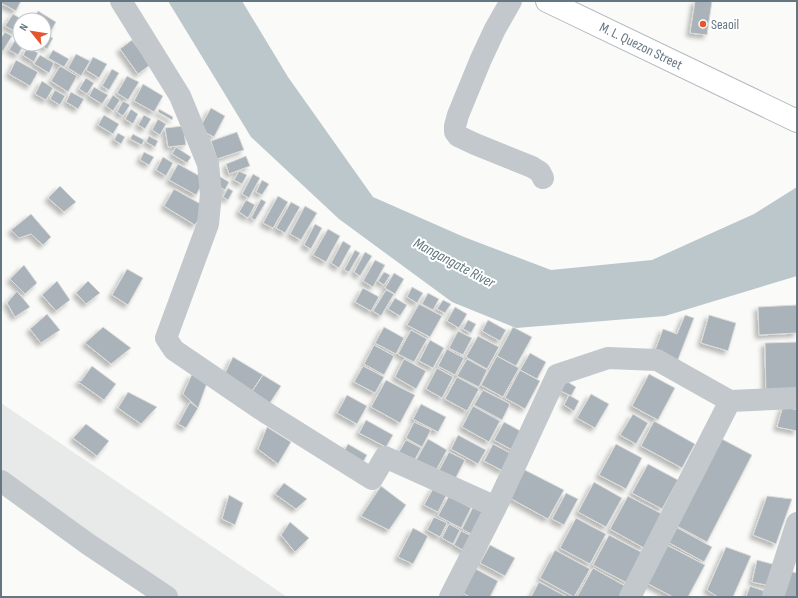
<svg xmlns="http://www.w3.org/2000/svg" width="798" height="598" font-family="'Sofia Sans Condensed',sans-serif">
  <style>
    .built { fill: #e8e9e9 }
    .water { fill: #bbc7cb }
    .building { fill: #aab3b9; stroke: #dcdcda; filter: url(#shadow) }
    .lines { fill: none; stroke-linecap: round; stroke-linejoin: round }
    .secondary-casing { stroke: #b3babf; stroke-width: 24 }
    .street { stroke: #c3c8cc; stroke-width: 22 }
    .secondary { stroke: #fff; stroke-width: 22 }
    .poi-dot { fill: #e4572e; stroke: #fff; stroke-width: 1.5 }
    .labels { text-anchor: middle; dominant-baseline: central; stroke-width: 4; stroke-linejoin: round; paint-order: stroke }
    .poi-label { font-size: 14px; fill: #657683; stroke: #fff; text-anchor: start }
    .street-label { font-size: 14px; fill: #657683; stroke: #fff }
    .water-label { font-size: 15px; font-style: italic; fill: #60757c; stroke: #fff }
  </style>
  <defs>
    <filter id="shadow"><feDropShadow dx="-3.5" dy="3.5" stdDeviation="2" flood-color="#0004"/></filter>
  </defs>
  <rect width="100%" height="100%" fill="#fafaf8"/>
  <path class="built" d="M1,403L287,597H154L1,490Z"/>
  <path class="water" d="M168,1H242L288,77L373,197L464,237L551,270L652,260L754,214L797,187V276L665,316L516,328L452,302L339,219L251,137Z"/>
  <path class="building" d="M2,1H21L16,11L1,3Z
    M695,1H712L707,35L690,33Z
    M38,11L56,22L50,33L44,30V20H32Z
    M13,14L23,20H20V25L16,32L5,26Z
    M5,32L12,36L3,51L1,49V38Z
    M46,34L53,38L47,49L40,45L44,44V37Z
    M16,39L20,41V44H24L18,55L9,50Z
    M132,40L150,65L138,74L120,49Z
    M28,47L38,53L34,62L23,55Z
    M53,50L69,59L64,67L48,58Z
    M76,54L90,61L81,76L68,68Z
    M40,55L54,63L49,73L34,64Z
    M93,57L107,64L99,78L86,70Z
    M16,60L38,72L30,86L9,74Z
    M60,66L77,76L68,92L51,81Z
    M112,69L119,73L109,90L102,86Z
    M127,76L139,82L128,100L117,93Z
    M86,78L94,83L87,94L79,89Z
    M42,81L53,88L46,100L35,94Z
    M143,84L163,96L154,112L134,101Z
    M94,87L108,95L102,104L89,96Z
    M55,90L65,96L60,105L50,99Z
    M71,92L84,99L78,109L66,102Z
    M113,95L120,100L113,111L106,106Z
    M123,101L130,105L123,116L117,112Z
    M211,108L225,116L214,137L199,129Z
    M131,109L138,114L133,124L125,119Z
    M159,109L173,117L172,120L158,112Z
    M104,115L119,124L113,134L98,125Z
    M144,115L151,119L145,129L138,125Z
    M158,119L166,124L160,135L152,130Z
    M183,126L186,145L168,147L165,128Z
    M237,132L244,150L217,159L211,141Z
    M118,133L125,137L121,144L114,140Z
    M133,134L144,140L142,145L130,139Z
    M149,136L158,141L155,147L146,142Z
    M176,147L191,157L187,163L172,154Z
    M144,152L154,157L149,165L140,160Z
    M246,156L250,166L229,174L226,164Z
    M163,157L173,163L166,176L156,170Z
    M178,164L205,179L196,195L169,180Z
    M239,171L247,175L242,184L234,180Z
    M253,174L260,178L249,198L242,194Z
    M219,176L229,182L225,190L215,184Z
    M262,180L269,184L262,195L256,192Z
    M60,186L76,202L64,212L48,198Z
    M228,188L233,191L228,200L223,197Z
    M174,189L206,207L195,225L164,206Z
    M278,196L288,202L273,228L263,223Z
    M261,199L266,202L255,220L251,218Z
    M246,200L255,205L248,218L239,212Z
    M291,202L300,207L285,233L276,228Z
    M305,206L317,213L301,240L290,234Z
    M31,214L51,237L43,245L31,234L19,238L11,230Z
    M315,224L322,228L311,249L304,245Z
    M328,229L340,236L326,262L313,255Z
    M343,241L351,246L339,268L331,263Z
    M355,250L360,253L349,272L344,270Z
    M365,252L372,256L360,276L354,272Z
    M375,260L385,265L373,287L363,281Z
    M24,265L37,283L25,294L10,279Z
    M127,269L143,278L128,305L112,295Z
    M384,272L390,275L384,285L378,281Z
    M394,273L404,279L395,294L385,288Z
    M57,281L70,300L56,311L42,295Z
    M88,281L100,293L86,304L76,293Z
    M412,287L423,293L417,303L407,297Z
    M363,288L379,297L371,311L355,302Z
    M386,290L394,294L381,316L373,311Z
    M17,291L30,307L15,317L7,303Z
    M428,293L439,299L433,310L422,304Z
    M395,298L407,305L400,316L388,309Z
    M443,300L451,304L445,313L437,309Z
    M419,304L442,316L430,337L407,325Z
    M797,305V333L759,335L758,307Z
    M455,307L467,314L459,328L447,321Z
    M47,314L60,330L41,343L30,329Z
    M685,315L694,318L677,362L654,353L663,329L677,334Z
    M709,315L736,323L728,351L701,343Z
    M468,320L476,324L471,333L463,329Z
    M488,320L506,330L500,341L482,331Z
    M103,327L131,348L111,364L85,343Z
    M384,327L404,338L396,354L375,343Z
    M513,327L532,337L516,366L497,356Z
    M411,330L427,339L414,362L398,354Z
    M458,331L472,338L463,355L449,348Z
    M478,336L499,347L487,369L466,357Z
    M430,340L444,348L433,368L419,361Z
    M797,342V393L766,395L765,343Z
    M374,345L394,356L384,375L364,364Z
    M447,349L464,358L455,375L438,366Z
    M530,353L546,362L537,379L520,370Z
    M497,356L519,368L503,397L481,385Z
    M233,357L263,375L250,394L224,375Z
    M404,359L426,371L416,389L395,377Z
    M467,359L487,370L479,387L457,376Z
    M92,366L116,384L104,400L77,381H81Z
    M363,366L384,377L375,393L354,382Z
    M437,368L453,377L442,398L426,389Z
    M520,370L540,381L525,409L505,398Z
    M192,374L207,383L198,408L183,394Z
    M649,374L675,388L658,420L632,406Z
    M263,375L281,386L268,406L250,394Z
    M457,377L479,389L467,411L445,399Z
    M386,380L415,395L400,423L371,407Z
    M566,381L576,387L571,396L561,391Z
    M483,390L510,404L502,420L474,405Z
    M128,392L157,407L141,424L118,408Z
    M591,394L609,404L595,428L577,418Z
    M347,395L367,406L357,424L337,413Z
    M569,395L579,401L574,411L564,405Z
    M190,402L198,408L186,428L178,424Z
    M421,404L446,417L438,432L413,419Z
    M473,406L500,421L489,442L462,427Z
    M783,406L797,410V431L777,427Z
    M633,414L648,423L636,444L620,435Z
    M366,420L393,435L386,447L359,433Z
    M654,421L695,444L682,468L641,446Z
    M414,422L431,430L422,447L406,438Z
    M504,422L526,434L516,452L494,440Z
    M86,424L109,441L97,456L73,438Z
    M267,427L291,442L278,464L258,449Z
    M458,435L486,450L478,464L451,449Z
    M720,438L752,455L707,542L675,525Z
    M428,439L447,450L434,474L414,464Z
    M406,440L421,448L413,463L397,455Z
    M348,444L367,455L359,469L340,458Z
    M493,444L512,454L503,471L484,461Z
    M616,444L642,458L626,489L599,475Z
    M449,452L465,460L452,485L436,476Z
    M648,464L678,480L662,509L632,493Z
    M523,469L564,490L548,519L508,497Z
    M594,482L622,498L606,527L578,512Z
    M284,483L307,499L296,509L275,494Z
    M381,486L406,505L389,530L361,516Z
    M434,487L447,494L438,512L424,505Z
    M566,493L578,499L564,525L552,519Z
    M229,495L243,503L235,525L222,519Z
    M449,496L471,508L461,528L438,516Z
    M628,496L662,514L644,548L610,529Z
    M767,496L792,499L776,544L753,535Z
    M473,507L488,515L477,537L462,529Z
    M434,517L447,523L440,537L427,530Z
    M576,518L606,534L590,564L560,548Z
    M290,522L309,538L295,552L281,535Z
    M449,524L460,530L453,544L442,538Z
    M674,526L712,547L704,562L666,541Z
    M413,528L428,536L413,564L398,557Z
    M461,531L474,537L466,552L454,545Z
    M609,535L643,553L627,583L593,565Z
    M663,543L705,565L688,597H673L643,581Z
    M490,545L515,558L505,576L480,563Z
    M726,547L751,556L733,597H718L707,590Z
    M555,550L590,569L574,597L540,578Z
    M757,560L776,565L771,586L752,582Z
    M474,568L498,581L490,597H470L461,592Z
    M593,568L625,586L619,597H577Z
    M789,571L797,573V597H781Z
    M539,582L567,597H531Z
    M750,586L770,593L769,597H746Z"/>
  <g class="lines">
    <defs>
      <path id="secondary" d="M547,1L797,121"/>
    </defs>
    <use href="#secondary" class="secondary-casing"/>
    <path class="street" d="M121,1L180,96L208,164L211,194L208,224L166,338L174,350L265,412L372,479L385,457L496,507
      M511,1L495,29L481,59L458,115L455,126V132L458,136L475,144L532,167L540,172L543,178
      M1,481L88,544L167,597
      M450,597L496,507L557,375L608,358L657,360L730,401L797,398
      M630,597L730,401
      M773,597L797,523"/>
    <use href="#secondary" class="secondary"/>
  </g>
  <circle class="poi-dot" cx="703" cy="24" r="4"/>
  <g class="labels">
    <g class="poi-label">
      <text x="711" y="24">Seaoil</text>
    </g>
    <g class="street-label">
      <text transform="translate(641 46) rotate(26)">M. L. Quezon Street</text>
    </g>
    <g class="water-label">
      <text transform="translate(454 263) rotate(28)">Mangangate River</text>
    </g>
  </g>
  <rect width="798" height="598" fill="none" stroke="#657683" stroke-width="4"/>
  <g transform="translate(32 32) rotate(300)"><circle r="19" fill="#ffffff" stroke="#c1c8cd"/>
  <path d="M0-3L7 15L0 10L-7 15Z" fill="#e4572e"/>
  <text y="-6" font-size="11" font-weight="bold" text-anchor="middle" fill="#657683">N</text>
  </g>
</svg>
